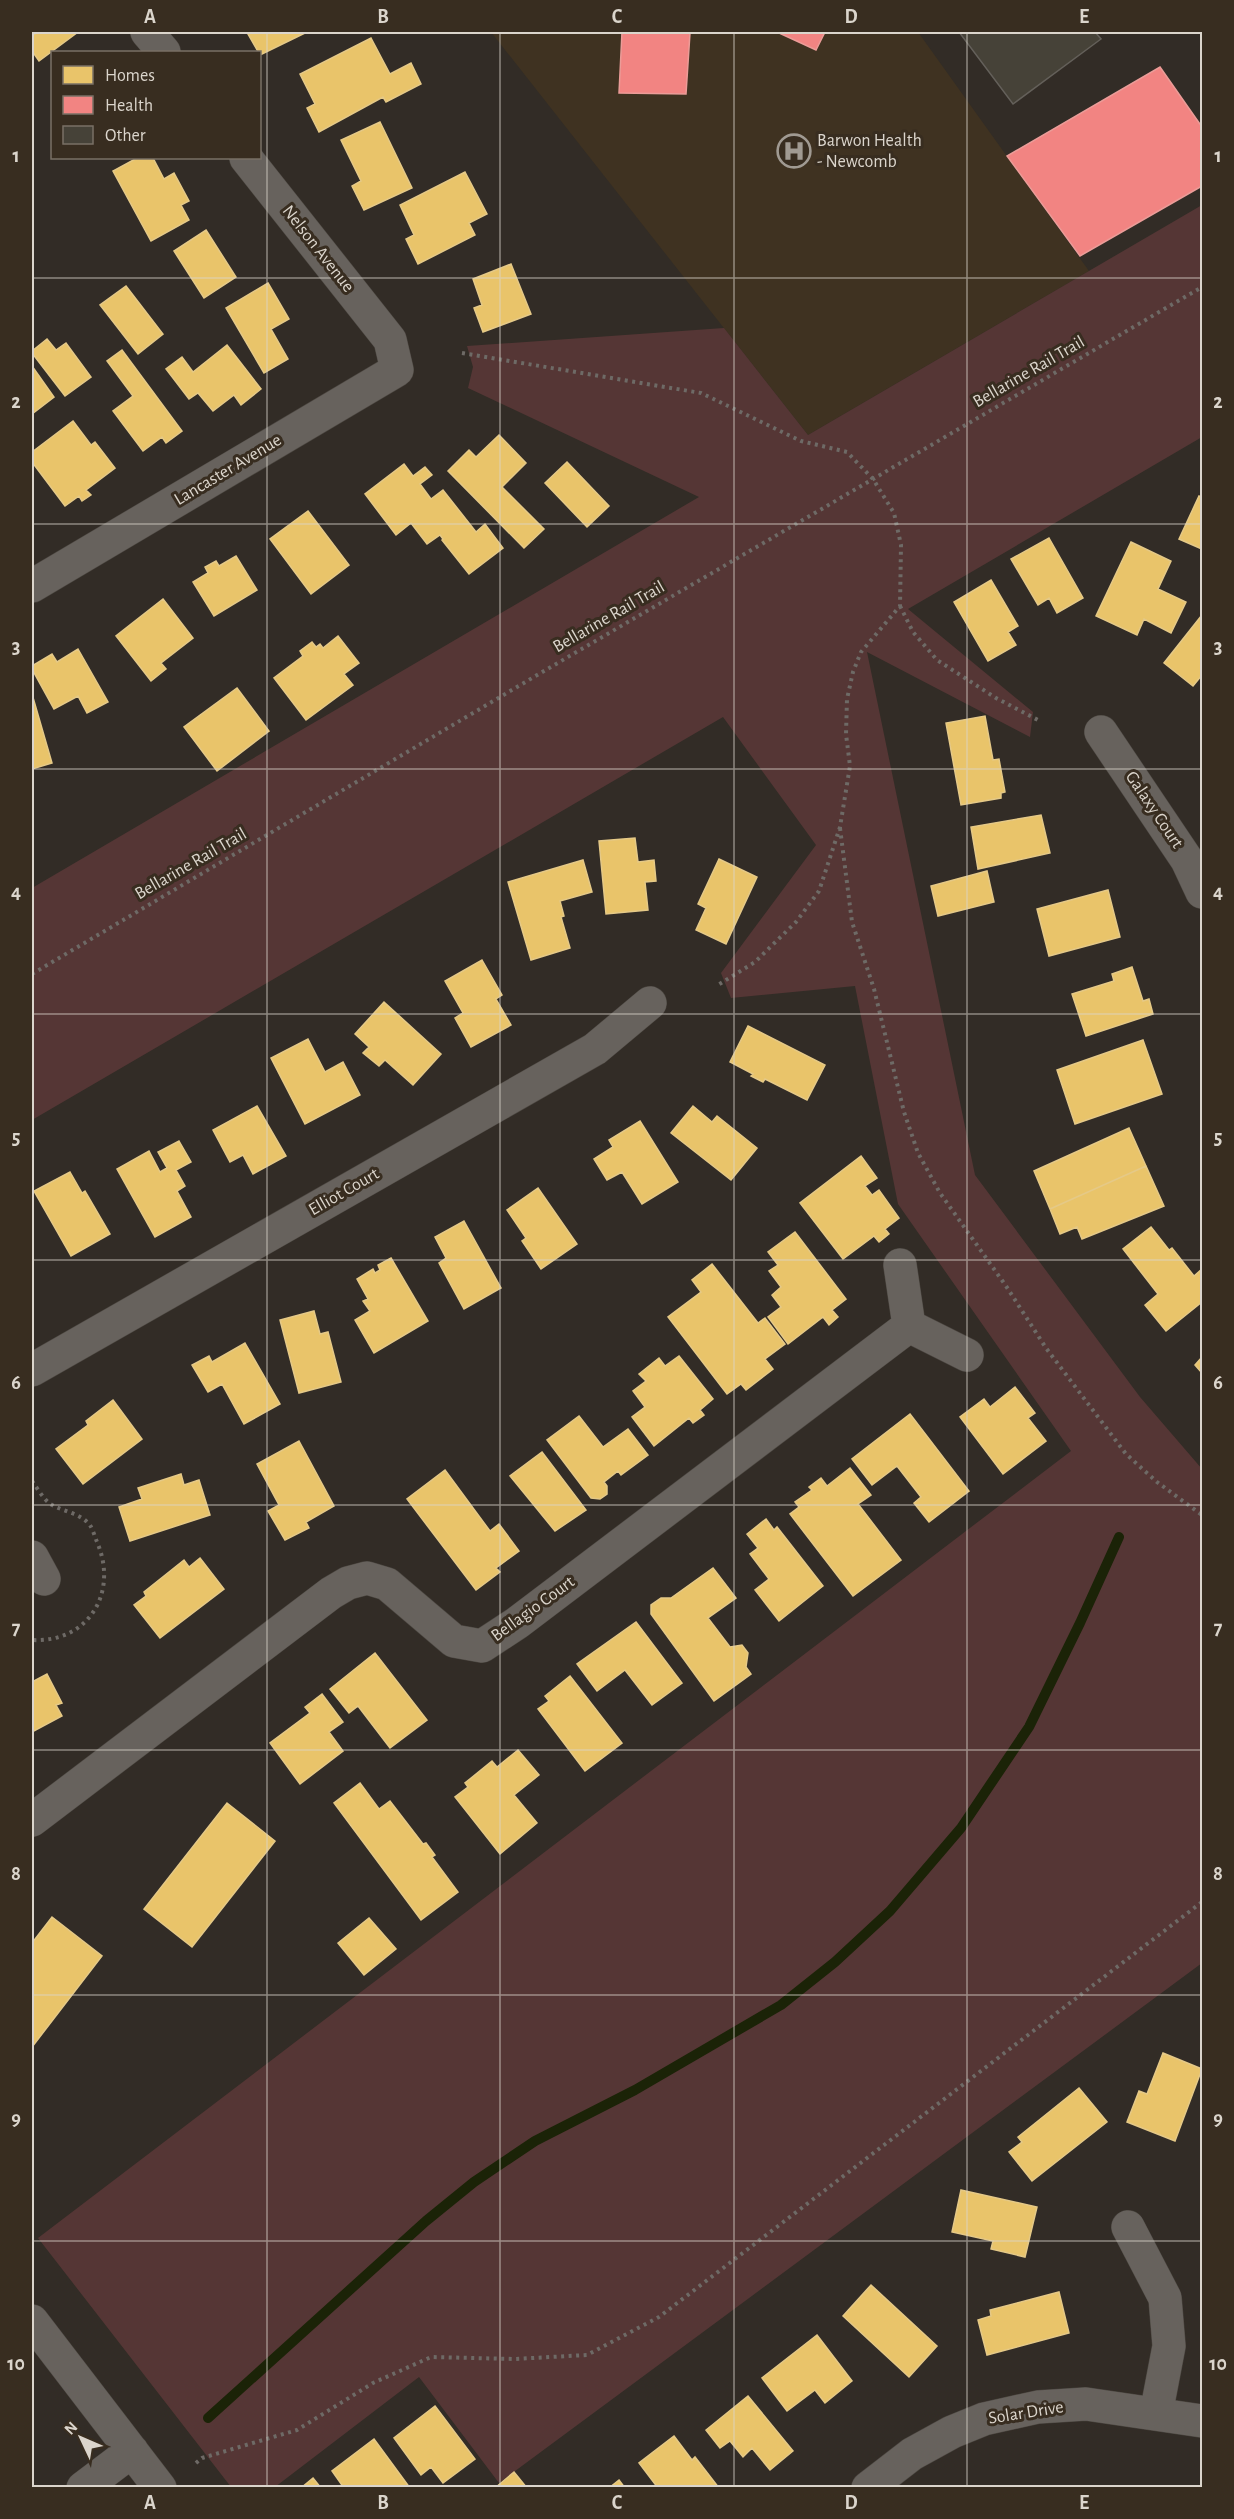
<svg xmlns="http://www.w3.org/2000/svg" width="1234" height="2519" font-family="'Alegreya Sans',sans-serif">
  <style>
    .built { fill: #3f3221 }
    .green { fill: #553635 }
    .homes { fill: #e9c46a; stroke: #e5c987; stroke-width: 1.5 }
    .health { fill: #f28482; stroke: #eb9c98; stroke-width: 1.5 }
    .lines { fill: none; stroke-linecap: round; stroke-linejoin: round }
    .stream { stroke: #1b2307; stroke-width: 10 }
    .building { fill: #464238; stroke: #64605a; stroke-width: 1.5 }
    .minor-casing { stroke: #4c4741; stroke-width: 34 }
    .path { stroke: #6e6a66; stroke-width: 4; stroke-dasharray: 3 4.5; stroke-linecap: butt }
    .minor { stroke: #67625d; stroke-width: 33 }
    .grid { fill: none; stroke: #dbd5cc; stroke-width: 1.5; stroke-opacity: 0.55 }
    .labels { text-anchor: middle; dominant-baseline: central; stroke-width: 6; stroke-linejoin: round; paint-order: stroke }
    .poi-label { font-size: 18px; fill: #dbd5cc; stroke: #382d20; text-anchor: start }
    .street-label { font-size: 18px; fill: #dbd5cc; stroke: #382d20 }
    .neatline { fill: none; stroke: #dbd5cc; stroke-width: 2 }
    .grid-label { font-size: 20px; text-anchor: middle; font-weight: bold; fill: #dbd5cc }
  </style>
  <rect width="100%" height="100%" fill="#322c26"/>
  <path class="built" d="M491,32H918L1089,271L808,435Z"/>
  <path class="green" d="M1202,205V437L908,609L1033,712L1030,737L867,652L975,1175L1140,1397L1202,1469V1963L499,2483L419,2377L275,2487H231L38,2238L1071,1451L898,1204L855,986L731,998L721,973L816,845L723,717L32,1120V888L699,497L468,388L473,367L467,346L724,328L808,435Z"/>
  <path class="homes" d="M38,32H78L39,61L32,51V36Z
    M252,32H307L260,55L248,34Z
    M371,38L390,74L411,63L421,84L386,102L383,97L319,132L307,108L315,104L300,74Z
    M380,122L412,188L364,210L352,186L361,181L341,140Z
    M137,158H153L164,179L174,173L189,201L181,205L189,220L151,241L113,171Z
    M465,172L487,214L469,223L475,235L418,264L406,239L414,235L400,205Z
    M206,230L236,277L204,298L174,251Z
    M511,264L531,314L483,332L474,308L482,305L473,279Z
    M268,283L289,319L271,329L288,359L264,373L226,308Z
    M126,286L163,334L138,354L100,305Z
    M47,339L56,350L66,343L91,377L65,396L32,353V351Z
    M227,345L261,389L241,405L234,395L213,411L198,393L189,399L166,369L182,357L193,372Z
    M122,350L182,431L166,443L162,437L143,451L113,411L133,396L107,361Z
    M32,366L54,397L32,414Z
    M73,421L91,445L95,442L115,468L86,490L91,495L82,501L79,496L65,506L32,462V452Z
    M499,435L526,463L502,487L544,529L524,548L448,471L469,450L476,457Z
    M567,462L609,506L587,527L545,483Z
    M404,464L413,476L425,467L432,475L420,484L431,499L443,490L476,532L485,524L503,548L469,574L442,540L443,539L440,535L427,544L411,523L396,535L365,494Z
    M1199,496L1202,497V549L1179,539Z
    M308,511L349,565L311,594L270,539Z
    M1049,538L1083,598L1057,613L1049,598L1038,605L1011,559Z
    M1131,542L1171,561L1158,589L1186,602L1171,633L1144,619L1137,635L1096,616Z
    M236,556L257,590L214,616L193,582L208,573L205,567L216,561L219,566Z
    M991,580L1018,626L1008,632L1016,645L988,661L954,602Z
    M163,599L193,638L161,663L166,669L151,681L116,636Z
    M1202,615V675L1193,686L1164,663Z
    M338,636L359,663L344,674L353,685L306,720L274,678L303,656L300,651L312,642L316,647L320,644L323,648Z
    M78,649L108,702L87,713L78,696L54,709L32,669V666L52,654L57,662Z
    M237,688L269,731L217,771L184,727Z
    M32,694L52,763L32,769Z
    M985,716L993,760L999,759L1005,792L1001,793V798L961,805L946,723Z
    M1041,815L1050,853L978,869L971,827Z
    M635,838L638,862L654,860L656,881L645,882L648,910L606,914L599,841Z
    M719,859L757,877L726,944L696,930L706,908L698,904Z
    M583,860L592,892L560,901L564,916L561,917L570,948L531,960L508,882Z
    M987,871L994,902L938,916L931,886Z
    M1108,890L1120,937L1049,956L1037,909Z
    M482,960L502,995L496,999L511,1025L471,1047L455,1018L463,1013L445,981Z
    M1132,967L1143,1001L1149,999L1153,1014L1086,1036L1072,994L1114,981L1112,974Z
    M384,1002L441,1054L413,1085L385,1060L379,1066L363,1053L369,1047L355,1034Z
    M748,1026L825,1065L807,1100L765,1079L763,1082L751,1076L753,1074L730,1062Z
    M308,1039L325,1072L343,1062L360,1095L305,1124L271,1058Z
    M1143,1040L1162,1094L1075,1124L1057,1070Z
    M257,1106L286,1156L253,1174L243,1155L230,1162L213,1130Z
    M693,1106L712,1122L717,1116L757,1148L731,1180L671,1133Z
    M640,1121L678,1182L642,1204L622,1172L607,1180L594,1159L613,1147L609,1140Z
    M1129,1128L1146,1166L1050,1209L1034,1171Z
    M179,1141L191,1162L176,1170L185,1186L177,1191L191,1217L155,1237L117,1169L149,1151L160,1172L167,1168L158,1152Z
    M861,1156L877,1178L865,1186L872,1195L879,1190L899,1218L885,1229L889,1234L879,1242L874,1236L843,1259L800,1203Z
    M1146,1166L1164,1206L1082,1239L1077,1227L1060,1234L1050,1209Z
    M70,1172L82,1193L85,1191L110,1234L71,1256L34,1191Z
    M538,1188L577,1244L541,1269L522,1241L526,1238L507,1210Z
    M464,1221L501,1288L464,1309L439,1263L446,1258L435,1237Z
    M1151,1227L1169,1250L1172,1248L1194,1276L1202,1269V1302L1166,1331L1145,1305L1158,1294L1123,1249Z
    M795,1232L846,1299L832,1310L838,1317L829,1325L823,1317L788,1344L768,1317L781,1307L772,1295L781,1287L769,1271L778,1265L768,1252Z
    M391,1258L428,1321L374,1353L355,1320L370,1311L363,1301L368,1299L357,1279L373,1269L375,1273L380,1270L378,1265Z
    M712,1264L758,1323L765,1318L785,1344L765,1359L773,1369L746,1390L741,1384L727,1394L668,1317L701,1292L692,1280Z
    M314,1311L320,1334L328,1332L341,1382L299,1393L280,1320Z
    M245,1343L280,1404L244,1424L222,1384L208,1392L192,1365L209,1356L212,1362Z
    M679,1356L713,1399L700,1410L704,1415L693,1423L689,1418L654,1446L632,1417L645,1407L633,1391L646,1381L639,1374L659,1358L665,1366Z
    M1202,1357V1373L1195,1365Z
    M1015,1387L1035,1413L1028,1418L1046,1441L1003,1474L960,1417L984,1399L990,1407Z
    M113,1400L142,1439L83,1484L56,1449L88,1425L86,1421Z
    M910,1414L969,1491L929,1522L914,1503L921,1497L897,1466L872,1485L852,1459Z
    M579,1416L603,1447L628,1429L648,1455L621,1475L618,1471L604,1482L607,1486V1494L600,1499L591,1498L547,1440Z
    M299,1441L334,1506L306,1522L309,1528L285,1540L268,1511L279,1505L257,1464Z
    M542,1452L586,1510L555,1531L510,1476Z
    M850,1468L871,1495L858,1504L901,1560L853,1596L790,1514L799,1507L795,1502L812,1490L809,1487L821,1478L827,1486Z
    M445,1470L490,1531L499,1524L519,1551L496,1568L500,1572L476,1590L407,1499Z
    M181,1474L184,1485L199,1480L210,1515L130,1541L119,1507L142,1499L138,1488Z
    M766,1519L774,1530L777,1527L823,1586L779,1621L755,1590L769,1579L750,1554L758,1548L747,1534Z
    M200,1558L224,1589L160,1638L134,1605L146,1596L144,1592L184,1560L189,1567Z
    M713,1568L736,1598L708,1618L730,1647L742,1645L748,1653L746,1667L751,1674L714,1701L651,1614V1605L661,1598H671Z
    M636,1622L682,1683L652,1705L625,1670L597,1691L577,1664Z
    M375,1653L427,1720L390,1748L358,1706L349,1713L330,1689Z
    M47,1674L62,1703L56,1705L62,1716L32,1732V1682Z
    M570,1676L622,1743L585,1771L538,1709L549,1701L545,1696Z
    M322,1694L343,1722L329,1732L343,1751L300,1784L270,1743L310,1713L305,1707Z
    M518,1750L539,1775L514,1795L537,1823L500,1854L455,1797L468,1787L465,1783L492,1761L497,1767Z
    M360,1783L379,1809L390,1801L423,1844L426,1843L435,1855L432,1857L458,1892L421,1920L334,1803Z
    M227,1803L275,1841L192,1947L144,1909Z
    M52,1917L102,1956L32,2047V1943Z
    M369,1918L396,1949L364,1975L338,1943Z
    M1163,2053L1202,2069L1175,2141L1127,2122L1139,2091L1147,2094Z
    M1079,2088L1107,2122L1032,2181L1009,2152L1022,2142L1018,2137Z
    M961,2190L1037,2207L1025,2257L991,2249L993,2241L952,2232Z
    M871,2285L937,2346L909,2377L843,2316Z
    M1059,2292L1069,2333L987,2355L978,2320L991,2316L990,2310Z
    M817,2335L852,2381L825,2403L815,2390L787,2411L762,2378Z
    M748,2396L793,2451L770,2470L752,2448L743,2457L730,2441L720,2448L706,2430Z
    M435,2406L475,2459L443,2483L431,2467L421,2475L394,2438Z
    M674,2436L692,2460L695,2457L719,2488H658L639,2463Z
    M374,2439L410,2488H344L332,2471Z
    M514,2472L527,2488H495Z
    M313,2478L321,2488H301Z
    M619,2480L625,2488H609Z"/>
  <path class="health" d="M622,32H693L690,33L686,94L619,93Z
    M777,32H825L816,50Z
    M1160,67L1202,127V186L1080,256L1007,156Z"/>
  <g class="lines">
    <path class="stream" d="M208,2418L426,2221L474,2182L535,2141L635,2090L781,2005L835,1962L890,1911L961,1828L1029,1727L1080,1623L1119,1537"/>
  </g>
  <path class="building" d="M959,32H1095L1101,39L1013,104Z"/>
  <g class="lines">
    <defs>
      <path id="minor" d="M147,32L164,52
        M32,586L397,370L390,340L246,158
        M1101,732L1187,860L1202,892
        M900,1265L909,1326L967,1355
        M32,1370L595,1049L650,1003
        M32,1557L44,1579
        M32,1820L331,1593L348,1583L367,1578L387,1584L454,1641L482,1646L517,1623L909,1326
        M1128,2227L1165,2298L1169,2346L1156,2414
        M32,2321L160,2488
        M83,2488L132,2451
        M868,2488L912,2454L952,2432L984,2419L1038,2407L1086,2404L1202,2421"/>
    </defs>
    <use href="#minor" class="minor-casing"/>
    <path class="path" d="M462,353L701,393L801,441L847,452L873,479L894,513L901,545L900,606L861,652L853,672L847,699L846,734L850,766L840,827L819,891L796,922L755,962L718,985
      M900,606L913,632L937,660L996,698L1038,720
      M840,828L852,922L874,989L904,1112L918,1153L940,1193L1006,1286L1046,1348L1126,1454L1157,1482L1202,1515
      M32,974L544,671L1202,287
      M32,1481C37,1488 43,1498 49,1503C62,1512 79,1512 90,1525C93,1530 95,1537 97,1542C119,1593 88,1643 32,1640
      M196,2463L202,2458L297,2430L373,2383L431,2357L515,2359L587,2355L659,2317L1202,1902"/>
    <use href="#minor" class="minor"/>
  </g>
  <path class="grid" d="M267,32V2488M500,32V2488M734,32V2488M967,32V2488M32,278H1202M32,524H1202M32,769H1202M32,1014H1202M32,1260H1202M32,1505H1202M32,1750H1202M32,1995H1202M32,2241H1202"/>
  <defs>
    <symbol id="hospital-ring" viewBox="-11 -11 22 22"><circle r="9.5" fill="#382d20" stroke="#a09a92" stroke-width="1.5"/><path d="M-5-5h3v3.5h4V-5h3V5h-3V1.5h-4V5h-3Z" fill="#a09a92"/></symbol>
  </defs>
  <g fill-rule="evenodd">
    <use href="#hospital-ring" x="775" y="132" width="38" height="38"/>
  </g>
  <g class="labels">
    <g class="poi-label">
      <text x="817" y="141">Barwon Health<tspan x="817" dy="21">- Newcomb</tspan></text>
    </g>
    <g class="street-label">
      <text transform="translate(318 249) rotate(52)">Nelson Avenue</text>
      <text transform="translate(1029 372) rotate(-30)">Bellarine Rail Trail</text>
      <text transform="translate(228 470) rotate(-31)">Lancaster Avenue</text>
      <text transform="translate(609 617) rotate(-30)">Bellarine Rail Trail</text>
      <text transform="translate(1154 810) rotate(56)">Galaxy Court</text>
      <text transform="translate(191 864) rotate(-30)">Bellarine Rail Trail</text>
      <text transform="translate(344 1192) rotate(-30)">Elliot Court</text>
      <text transform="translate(533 1609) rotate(-36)">Bellagio Court</text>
      <text transform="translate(1026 2413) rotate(-9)">Solar Drive</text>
    </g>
  </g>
  <rect width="1234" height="2519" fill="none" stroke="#382d20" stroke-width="66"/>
  <rect x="51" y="51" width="210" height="108" fill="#382d20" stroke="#797065" stroke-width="1.5"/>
  <rect x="63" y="66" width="30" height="18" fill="#e9c46a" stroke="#797065" stroke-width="1.5"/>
  <text x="105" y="81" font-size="18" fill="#dbd5cc">Homes</text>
  <rect x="63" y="96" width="30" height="18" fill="#f28482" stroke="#797065" stroke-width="1.5"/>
  <text x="105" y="111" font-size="18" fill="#dbd5cc">Health</text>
  <rect x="63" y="126" width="30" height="18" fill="#464238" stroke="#797065" stroke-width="1.5"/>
  <text x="105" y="141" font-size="18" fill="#dbd5cc">Other</text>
  <g transform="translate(81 2438) rotate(314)" stroke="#382d20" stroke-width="4.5" paint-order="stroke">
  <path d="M0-4.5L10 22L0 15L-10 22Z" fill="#dbd5cc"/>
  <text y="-9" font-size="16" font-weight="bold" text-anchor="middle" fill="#dbd5cc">N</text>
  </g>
  <rect x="33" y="33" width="1168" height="2453" class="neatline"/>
  <g class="grid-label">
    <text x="150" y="23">A</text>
    <text x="383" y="23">B</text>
    <text x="617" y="23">C</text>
    <text x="851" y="23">D</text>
    <text x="1084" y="23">E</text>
    <text x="16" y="162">1</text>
    <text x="1218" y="162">1</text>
    <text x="16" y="408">2</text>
    <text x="1218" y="408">2</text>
    <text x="16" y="653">3</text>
    <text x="1218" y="653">3</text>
    <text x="16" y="898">4</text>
    <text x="1218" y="898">4</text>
    <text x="16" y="1144">5</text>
    <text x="1218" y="1144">5</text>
    <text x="16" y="1389">6</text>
    <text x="1218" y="1389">6</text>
    <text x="16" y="1634">7</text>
    <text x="1218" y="1634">7</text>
    <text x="16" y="1880">8</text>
    <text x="1218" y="1880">8</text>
    <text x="16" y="2125">9</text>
    <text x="1218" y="2125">9</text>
    <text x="16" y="2370">10</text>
    <text x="1218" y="2370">10</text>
    <text x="150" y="2509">A</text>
    <text x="383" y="2509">B</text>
    <text x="617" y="2509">C</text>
    <text x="851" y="2509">D</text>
    <text x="1084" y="2509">E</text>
  </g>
</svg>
